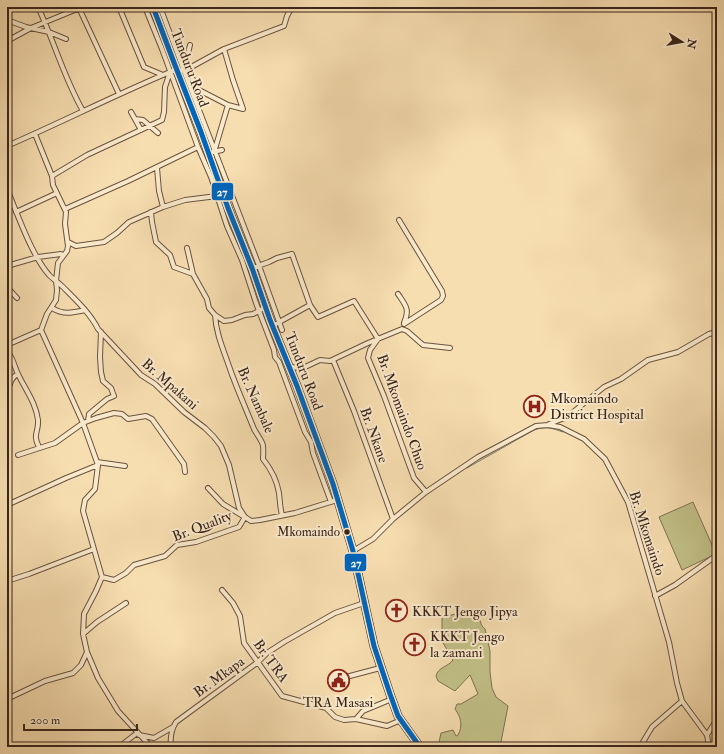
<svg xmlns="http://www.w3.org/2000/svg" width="724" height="754" font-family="'IM FELL Double Pica',serif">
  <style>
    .green { fill: #c2c088; stroke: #7e7252 }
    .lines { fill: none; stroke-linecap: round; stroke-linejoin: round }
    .stream { stroke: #767f75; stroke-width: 1 }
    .street-casing { stroke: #695340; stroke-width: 6 }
    .highway-casing { stroke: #3a251b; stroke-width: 9 }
    .street { stroke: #faeacc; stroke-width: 4 }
    .highway { stroke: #ecbf78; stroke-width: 7 }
    .bus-1-casing { stroke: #faeacc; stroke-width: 8 }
    .bus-1 { stroke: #0065bd; stroke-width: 5 }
    .bus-dot { fill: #3a251b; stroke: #faeacc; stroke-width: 1.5 }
    .labels { text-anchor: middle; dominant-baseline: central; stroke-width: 4; stroke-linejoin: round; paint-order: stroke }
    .bus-label { font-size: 13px; fill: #3a251b; stroke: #faeacc; text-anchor: end }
    .street-label { font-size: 14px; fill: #3a251b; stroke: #faeacc }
    .poi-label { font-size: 14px; fill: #3a251b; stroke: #faeacc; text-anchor: start }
    .line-badge { stroke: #faeacc; stroke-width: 1.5 }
    .badge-label { font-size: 11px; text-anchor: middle; font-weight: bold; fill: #fff }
  </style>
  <rect width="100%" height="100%" fill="#f7deb1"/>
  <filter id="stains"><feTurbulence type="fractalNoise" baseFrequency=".005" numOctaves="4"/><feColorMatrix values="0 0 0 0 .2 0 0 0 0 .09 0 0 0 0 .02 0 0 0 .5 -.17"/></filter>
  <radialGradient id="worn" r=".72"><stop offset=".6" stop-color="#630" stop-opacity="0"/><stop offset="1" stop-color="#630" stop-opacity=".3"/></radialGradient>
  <path class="green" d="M693,502L716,554L682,570L659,517Z
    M461,613L475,615L479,618L482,626L485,629L490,651V672L492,688L496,697L508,706L500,747H490L488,745L487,747H438L441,733L453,730L456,736L458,735C463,726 461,717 455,709L457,704H461L478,694L470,675L455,691L438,681L436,676C438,667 448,667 453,660L442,641V617Z"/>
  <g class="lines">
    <path class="stream" d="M467,468L534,430C547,426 551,428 563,432"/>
    <defs>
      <path id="street" d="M38,7C54,41 64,78 83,111
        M119,7L144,67L163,75
        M145,7L162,49L198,147L211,177L227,226L242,260L256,303L274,350L275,357L279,362L305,432L311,442L313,453L331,502
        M160,7L184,71L258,263L282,330
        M79,8L119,94
        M7,20L26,27L49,32L66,39
        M7,41L31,28L82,7
        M224,49L233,80L243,109
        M184,69L190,45
        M187,69L199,90L228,105L243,109
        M131,112L141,130
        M135,119L143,120L158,133
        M7,146C62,122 115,95 170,72L176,70L184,71L224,49L284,26L287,16L292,7
        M215,149L228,105
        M213,152L222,150
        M157,168L159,191L163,207
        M52,176L87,155L162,120L164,112L165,87L170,72
        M7,189C18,215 31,254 49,275C53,279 58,282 63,287C75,299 90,313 98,329L141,375L155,384L184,412L205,428L214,437L221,446L229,465L239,508L245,517
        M65,209L128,181L198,147
        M16,212L57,193
        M151,212L152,222L156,242L170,255L174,267L193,274L207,299L209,308L215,315L224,321L232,320L245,315L253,314L266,307
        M399,220L442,291L443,296L441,300L404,324
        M68,242L76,246L104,242L117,233L129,222L163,207L185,200L217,196
        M187,248L193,274
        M7,266L38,257L61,254L63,256
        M252,268L269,262L277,258L292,254L310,305
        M7,287L17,298
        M398,294C406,306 410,309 404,323
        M52,308C63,315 72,313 85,310
        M215,315C216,334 224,351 230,369C237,389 246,409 254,429C263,445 264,440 263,459C271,469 277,481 279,493C280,501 280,508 282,515
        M272,326L310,305L318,317L354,301L378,339L370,350L368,358L384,396L414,478L426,492
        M41,330L83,423L98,465L95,489L85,500L83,511L102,577L96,591L84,614L83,634L87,652L98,678L118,711L151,747
        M7,345L41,330L47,314L56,300L57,290L56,281L58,263L67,251L68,246L65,224L66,212L53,185L52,176L35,134
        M7,351C13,357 14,366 18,374C25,389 36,403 38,420C39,432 32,434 39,447
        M333,360L354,411L393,519
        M289,367L303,368L320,360L330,361L368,343L402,329L407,331L423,345L450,348
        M7,391C11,384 10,378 18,374
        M88,421L89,414L107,399L114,396L111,388L103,381L101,372L100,357L101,332
        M549,424L567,417L604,387L621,379L648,360L678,352L709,334L717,332
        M18,455L55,443L83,423L96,418L114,413L122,414L128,419L146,416L152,419L184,464L185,472
        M97,462L125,466
        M208,488L223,504L243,516
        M7,505L66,478L98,465
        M7,534H9
        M353,551L373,539L393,519L426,492L478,457L536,426L548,425L560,427L584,439L605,459L628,502L669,642L677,683L682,701L707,735L709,747
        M102,577L114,580L126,573L134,565L165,556L177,545L196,542L239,527L245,517L251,521L260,520L295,513L337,500
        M7,581L29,574L94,549
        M222,590L233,603L240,616L244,643L282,696L326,708L335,717L344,720L356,719L387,726L401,720
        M655,596L675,585L717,555
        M83,634L97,622L126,603
        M346,677L380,668
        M7,699L45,681L73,673L81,665L87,652
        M356,719L363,711L392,699
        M139,735L154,738L173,727
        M707,735L717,719
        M119,747L137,733
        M171,747C170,738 171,730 176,722L258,662L267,653L284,642L335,613L364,603
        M640,747L652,727L682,701"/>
      <path id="highway" d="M153,7L173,60L201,132L228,208L252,268L270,320L297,386L333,484L353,551L374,646L390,694L398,716L420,747"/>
    </defs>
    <use href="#street" class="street-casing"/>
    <use href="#highway" class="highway-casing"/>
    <use href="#street" class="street"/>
    <use href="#highway" class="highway"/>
    <defs>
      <path id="bus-1" d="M153,7L173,60L201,132L228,208L252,268L270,320L297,386L333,484L353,551L374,646L390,694L398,716L420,747"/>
    </defs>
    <use href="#bus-1" class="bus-1-casing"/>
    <use href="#bus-1" class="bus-1"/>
  </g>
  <defs>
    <symbol id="hospital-ring" viewBox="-11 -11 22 22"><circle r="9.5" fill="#faeacc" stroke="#8f2418" stroke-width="1.5"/><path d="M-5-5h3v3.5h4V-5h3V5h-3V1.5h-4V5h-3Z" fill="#8f2418"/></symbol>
    <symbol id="church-ring" viewBox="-11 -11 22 22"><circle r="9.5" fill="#faeacc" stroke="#8f2418" stroke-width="1.5"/><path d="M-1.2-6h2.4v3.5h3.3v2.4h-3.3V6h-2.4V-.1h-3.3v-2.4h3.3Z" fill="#8f2418"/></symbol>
    <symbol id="civic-ring" viewBox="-11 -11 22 22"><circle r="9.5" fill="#faeacc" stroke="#8f2418" stroke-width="1.5"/><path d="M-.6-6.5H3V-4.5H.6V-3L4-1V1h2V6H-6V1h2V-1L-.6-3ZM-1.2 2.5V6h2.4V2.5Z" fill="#8f2418"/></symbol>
  </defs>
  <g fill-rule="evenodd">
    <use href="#hospital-ring" x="522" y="394" width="25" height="25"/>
    <use href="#church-ring" x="384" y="598" width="25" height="25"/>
    <use href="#church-ring" x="402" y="632" width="25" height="25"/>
    <use href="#civic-ring" x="326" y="668" width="25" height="25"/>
  </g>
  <circle class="bus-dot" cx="347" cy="532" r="3.5"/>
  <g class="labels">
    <g class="bus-label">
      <text x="340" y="532">Mkomaindo</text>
    </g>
    <g class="street-label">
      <text transform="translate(190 68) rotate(69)">Tunduru Road</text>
      <text transform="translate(304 371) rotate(69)">Tunduru Road</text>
      <text transform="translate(170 384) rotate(41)">Br. Mpakani</text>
      <text transform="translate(256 400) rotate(66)">Br. Nambale</text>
      <text transform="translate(402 412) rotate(70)">Br. Mkomaindo Chuo</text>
      <text transform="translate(374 435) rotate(70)">Br. Nkane</text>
      <text transform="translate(202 526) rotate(-21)">Br. Quality</text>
      <text transform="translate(647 533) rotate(72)">Br. Mkomaindo</text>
      <text transform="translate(271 661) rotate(54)">Br. TRA</text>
      <text transform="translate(219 677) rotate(-36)">Br. Mkapa</text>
    </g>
    <g class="poi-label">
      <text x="550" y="398">Mkomaindo<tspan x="550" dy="16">District Hospital</tspan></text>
      <text x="412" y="611">KKKT Jengo Jipya</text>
      <text x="430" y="636">KKKT Jengo<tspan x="430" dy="16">la zamani</tspan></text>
      <text x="338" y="702" text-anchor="middle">TRA Masasi</text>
    </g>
  </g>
  <g class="line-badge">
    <rect x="211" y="182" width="23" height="19" rx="4" fill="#0065bd"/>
    <rect x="344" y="553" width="23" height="19" rx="4" fill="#0065bd"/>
  </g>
  <g class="badge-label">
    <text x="222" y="196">27</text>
    <text x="356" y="567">27</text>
  </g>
  <rect width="724" height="754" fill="none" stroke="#f7deb1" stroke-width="24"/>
  <rect x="8" y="8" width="708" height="738" fill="none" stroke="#3a251b" stroke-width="2"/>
  <rect x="12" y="12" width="700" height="730" fill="none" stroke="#3a251b"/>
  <g transform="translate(682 42) rotate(101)" stroke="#faeacc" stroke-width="3" paint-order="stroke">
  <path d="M0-3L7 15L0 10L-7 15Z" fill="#3a251b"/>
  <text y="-6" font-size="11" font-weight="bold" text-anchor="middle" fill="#3a251b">N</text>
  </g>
  <path d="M24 724v6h113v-6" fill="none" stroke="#3a251b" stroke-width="2"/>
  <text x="30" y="724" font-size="12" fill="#3a251b" stroke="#faeacc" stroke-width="3" paint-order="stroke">200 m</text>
  <rect width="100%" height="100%" filter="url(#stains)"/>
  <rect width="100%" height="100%" fill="url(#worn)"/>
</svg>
